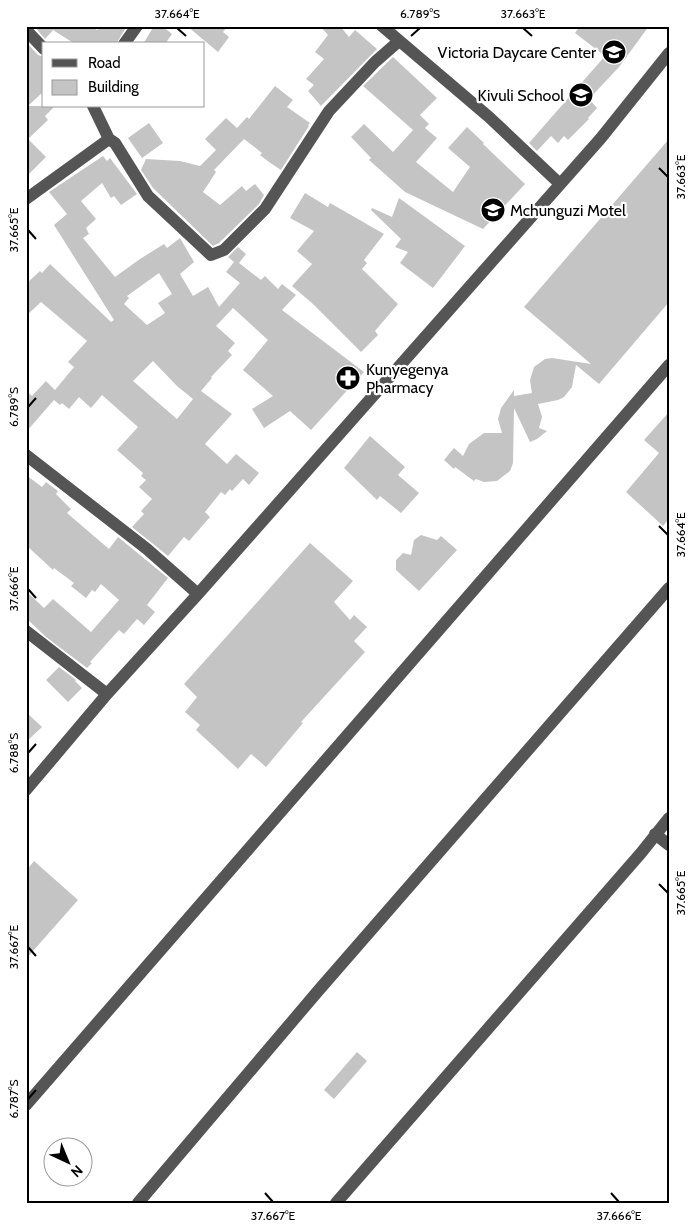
<svg xmlns="http://www.w3.org/2000/svg" width="695" height="1229" font-family="Cabin,sans-serif">
  <style>
    .building { fill: #c4c4c4; fill-rule: evenodd }
    .lines { fill: none; stroke-linecap: round; stroke-linejoin: round }
    .minor { stroke: #555; stroke-width: 12 }
    .ticks { fill: none; stroke: #000; stroke-width: 2 }
    .labels { text-anchor: middle; dominant-baseline: central; stroke-width: 4.5; stroke-linejoin: round; paint-order: stroke }
    .poi-label { font-size: 16px; fill: #000; stroke: #fff; text-anchor: end }
    .neatline { fill: none; stroke: #000; stroke-width: 2 }
    .ticks-label { font-size: 12px; text-anchor: middle; fill: #000 }
  </style>
  <rect width="100%" height="100%" fill="#fff"/>
  <path class="building" d="M34,26H90L97,30L101,26H127L116,44H75L53,30L45,39Z
    M154,26H162L172,34L165,44H143Z
    M187,26H228L223,32L229,37L218,52Z
    M320,26H340L349,37L355,30L377,49L321,106L308,91L314,85L306,79L324,59L315,52L328,35Z
    M580,26H649L619,67L589,99L597,108L588,118L589,119L568,140L564,136L558,143L551,136L537,151L529,143L605,56L575,33Z
    M26,42L38,55L44,57V91L28,106H55L45,116L48,120L28,139L46,157L26,177Z
    M393,57L437,98L420,115L429,124L425,128L437,138L416,162L453,192L470,167L448,148L467,127L484,143L483,144L525,184L483,229L405,192L369,160L371,158L351,137L364,124L393,152L413,130L363,86Z
    M275,86L293,100L287,107L310,123L308,125L309,126L281,170L269,162L260,155L262,153L244,139L214,170L216,172L203,192L220,205L242,186L246,191L255,184L264,195L259,204L219,243L213,246L153,188L141,170L146,159L180,161L200,166L216,150L205,139L226,118L237,128L247,117L249,119Z
    M149,123L163,143L142,158L128,138Z
    M669,139V302L599,384L576,365L572,387L564,397L558,400L538,404L542,417L539,428L547,431L537,439L530,442L514,408L513,463L510,471L497,481L484,482L476,479L474,481L455,467L454,469L444,460L454,448L463,456L469,444L484,433H502L498,419L501,408L514,390V396L532,393L530,380L534,367L545,359L552,358L591,364L524,307Z
    M103,156L107,161L110,158L137,194L121,205L114,196L111,198L102,183L81,201L96,219L86,228L89,234L83,238L115,277L140,259L164,244L167,248L180,238L194,262L180,274L193,296L208,287L219,307L240,283L226,272L234,262L228,257L238,247L246,254L239,263L261,280L265,276L278,289L282,284L296,295L282,310L364,372L311,430L290,411L264,428L252,409L273,396L243,370L268,340L233,308L216,326L235,343L228,351L232,355L211,377L212,378L201,391L232,414L205,444L227,464L236,454L259,473L249,485L243,479L232,491L230,489L225,495L221,492L205,512L210,517L189,541L184,537L168,556L132,527L144,514L141,511L152,499L139,487L146,480L141,476L143,473L117,450L138,427L102,395L91,408L79,397L69,409L62,403L60,405L54,400L26,432V391L32,396L46,381L55,390L74,367L68,362L87,341L41,302L26,316V284L40,271L42,273L50,264L111,322L114,320L54,225L67,214L49,192ZM159,273L172,294L158,303L165,313L147,325L124,304L129,298L127,296ZM153,361L177,386L193,399L177,419L133,381Z
    M305,193L328,207L330,203L384,234L364,260L367,263L362,269L398,304L375,331L378,335L361,352L313,304L292,286L312,264L297,251L314,231L290,218Z
    M399,198L465,246L433,288L400,263L408,252L395,247L401,239L371,210L372,208L392,217Z
    M669,412V519L663,526L626,492L659,453L644,440Z
    M370,436L405,467L398,475L419,493L401,513L380,496L377,500L344,468Z
    M26,475L42,487L46,482L58,491L56,494L71,509L67,513L109,549L118,537L168,578L147,605L155,612L144,625L137,619L124,634L119,630L90,662L92,663L87,668L46,637L26,618V591L44,608L53,599L91,632L119,600L101,584L95,592L92,590L86,598L71,586L74,583L54,568L53,570L26,545Z
    M421,535L437,540L441,536L457,550L419,591L396,570V560L403,553L411,555L414,540Z
    M310,543L353,581L334,602L350,620L354,615L367,627L354,641L365,652L301,722L303,723L266,767L251,754L238,769L196,730L200,725L185,712L197,697L184,684Z
    M59,667L76,680L75,681L82,688L68,702L46,680Z
    M26,712L42,727L26,742Z
    M34,861L78,900L26,959V871Z
    M357,1052L367,1061L334,1099L324,1090Z"/>
  <g class="lines">
    <path class="minor" d="M382,26L489,117L560,184
      M26,30L44,49
      M124,44L137,26
      M109,139L115,143L148,196L211,255L224,250L265,209L329,111L375,62L399,41
      M26,199L109,139L93,106
      M26,455L147,549L198,594
      M26,631L107,694
      M26,790L107,694L198,594L601,138L669,53
      M655,834L669,845
      M26,1105L669,365
      M138,1203L318,991L669,588
      M336,1203L641,853L669,818"/>
  </g>
  <path class="ticks" d="M177,28L186,36M523,28L532,36M411,36L420,28M659,168L668,177M28,230L36,239M28,407L36,398M659,526L668,535M28,589L36,598M28,753L36,744M659,884L668,893M28,947L36,956M28,1099L36,1090M265,1193L273,1202M611,1193L619,1202"/>
  <defs>
    <symbol id="school-disc" viewBox="-11 -11 22 22"><circle r="9.5" fill="#000" stroke="#fff"/><path d="M0-5L7-2L0 1L-7-2ZM-4 1L0 2.5L4 1V4Q0 6-4 4Z" fill="#fff"/></symbol>
    <symbol id="pharmacy-disc" viewBox="-11 -11 22 22"><circle r="9.5" fill="#000" stroke="#fff"/><path d="M-2-6h4v4h4v4h-4v4h-4v-4h-4v-4h4Z" fill="#fff"/></symbol>
  </defs>
  <g fill-rule="evenodd">
    <use href="#school-disc" x="600" y="38" width="28" height="28"/>
    <use href="#school-disc" x="567" y="81" width="28" height="28"/>
    <use href="#school-disc" x="479" y="196" width="28" height="28"/>
    <use href="#pharmacy-disc" x="334" y="364" width="28" height="28"/>
  </g>
  <g class="labels">
    <g class="poi-label">
      <text x="596" y="52">Victoria Daycare Center</text>
      <text x="564" y="95">Kivuli School</text>
      <text x="510" y="210" text-anchor="start">Mchunguzi Motel</text>
      <text x="366" y="369" text-anchor="start">Kunyegenya<tspan x="366" dy="18">Pharmacy</tspan></text>
    </g>
  </g>
  <rect width="695" height="1229" fill="none" stroke="#ffffff" stroke-width="55"/>
  <rect x="42" y="42" width="162" height="65" fill="#ffffff" stroke="#999999"/>
  <rect x="52" y="59" width="25" height="8" fill="#555555" stroke="#999999"/>
  <text x="88" y="68" font-size="15" fill="#000000">Road</text>
  <rect x="52" y="80" width="25" height="15" fill="#c4c4c4" stroke="#999999"/>
  <text x="88" y="92" font-size="15" fill="#000000">Building</text>
  <g transform="translate(68 1162) rotate(136)"><circle r="24" fill="#ffffff" stroke="#999999"/>
  <path d="M0-4L9 19L0 12L-9 19Z" fill="#000000"/>
  <text y="-8" font-size="14" font-weight="bold" text-anchor="middle" fill="#000000">N</text>
  </g>
  <rect x="28" y="28" width="640" height="1174" class="neatline"/>
  <g class="ticks-label">
    <text x="177" y="18">37.664°E</text>
    <text x="420" y="18">6.789°S</text>
    <text x="523" y="18">37.663°E</text>
    <text transform="translate(681 177) rotate(-90)" y="4">37.663°E</text>
    <text transform="translate(14 230) rotate(-90)" y="4">37.665°E</text>
    <text transform="translate(14 407) rotate(-90)" y="4">6.789°S</text>
    <text transform="translate(681 535) rotate(-90)" y="4">37.664°E</text>
    <text transform="translate(14 589) rotate(-90)" y="4">37.666°E</text>
    <text transform="translate(14 753) rotate(-90)" y="4">6.788°S</text>
    <text transform="translate(681 893) rotate(-90)" y="4">37.665°E</text>
    <text transform="translate(14 947) rotate(-90)" y="4">37.667°E</text>
    <text transform="translate(14 1099) rotate(-90)" y="4">6.787°S</text>
    <text x="273" y="1220">37.667°E</text>
    <text x="619" y="1220">37.666°E</text>
  </g>
</svg>
